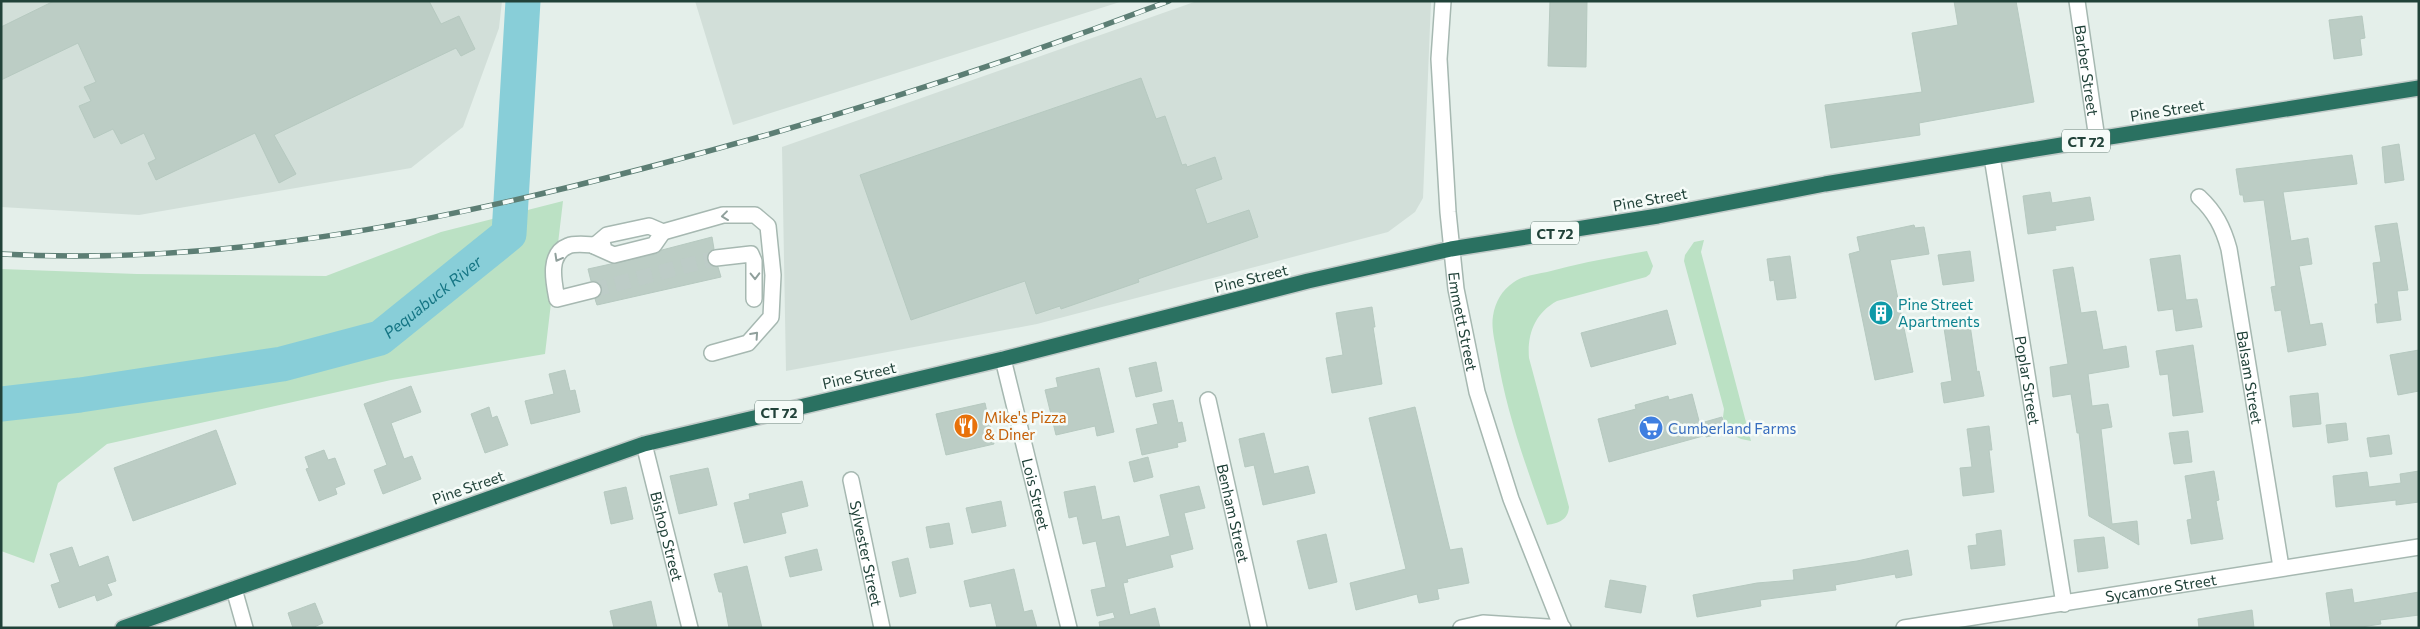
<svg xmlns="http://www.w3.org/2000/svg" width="2420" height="629" font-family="Commissioner,sans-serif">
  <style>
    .built { fill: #d2dfd9 }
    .green { fill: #bbe1c4 }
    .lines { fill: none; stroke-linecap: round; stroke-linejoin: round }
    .river { stroke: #88ced8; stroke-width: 35 }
    .building { fill: #bccdc5; stroke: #b6c9c0 }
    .minor-tunnel { stroke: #bdccc7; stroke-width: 15; stroke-dasharray: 15 8; stroke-linecap: butt }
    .minor-casing { stroke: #a6b8b1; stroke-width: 18 }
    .highway-casing { stroke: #c1cac8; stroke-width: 18 }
    .minor { stroke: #fff; stroke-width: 15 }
    .highway { stroke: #2a7161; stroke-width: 15 }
    .rail-casing { stroke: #5c7e74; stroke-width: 5.5 }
    .rail { stroke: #f5fbf8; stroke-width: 4; stroke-dasharray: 11; stroke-linecap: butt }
    .oneway { stroke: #90a09c }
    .labels { text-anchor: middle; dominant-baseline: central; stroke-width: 5; stroke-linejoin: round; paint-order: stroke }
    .shield { fill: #f5fbf8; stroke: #617a72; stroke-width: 1 }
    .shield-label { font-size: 14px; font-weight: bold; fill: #214239 }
    .street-label { font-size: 15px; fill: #214239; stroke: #f5fbf8 }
    .culture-label { font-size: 15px; fill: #0d838f; stroke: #f5fbf8; text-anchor: start }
    .food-label { font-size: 15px; fill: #c56008; stroke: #f5fbf8; text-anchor: start }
    .shop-label { font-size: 15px; fill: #366cbe; stroke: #f5fbf8; text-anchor: start }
    .water-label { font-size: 16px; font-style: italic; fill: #157584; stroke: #f5fbf8 }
  </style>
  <rect width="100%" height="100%" fill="#e4efea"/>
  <path class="built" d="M1,1H502L499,28L463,127L411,168L139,215L1,207Z
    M695,1H1123L733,125Z
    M1197,1H1431L1423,198L1415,212L1388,232L1037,324L786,371L782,147Z"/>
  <path class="green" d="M563,201L545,354L391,380L107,444L58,483L34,563L1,551V269L137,274L326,276L441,232Z
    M1704,240L1701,252L1751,441L1741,439L1727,432L1723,417L1724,409L1684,261L1685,255L1694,242Z
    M1647,251L1653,266L1650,274L1646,277L1557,301C1535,313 1527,334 1529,358L1569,507C1568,520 1559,523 1547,525C1527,469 1506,412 1497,354C1495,342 1491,328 1493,316C1495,302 1502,290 1514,282C1523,276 1536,274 1547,272C1580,263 1613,257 1647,251Z"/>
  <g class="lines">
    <path class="river" id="s1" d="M1,404L80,395L282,364L380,338L509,234L523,1"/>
  </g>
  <path class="building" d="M54,1H429L441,24L459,16L475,49L461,56L456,48L274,135L296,174L279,183L255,133L156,180L148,163L156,159L144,133L121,144L113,129L94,138L79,106L91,101L84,87L96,82L78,43L1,80V27Z
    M1550,1H1587L1586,67L1548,66Z
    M1954,1H2016L2034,102L1919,123L1920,135L1831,148L1825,105L1922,92L1912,33L1958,25Z
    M2362,16L2365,38L2360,39L2362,55L2334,59L2329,20Z
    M1141,78L1156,119L1165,116L1182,165L1186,164L1187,167L1215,157L1222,179L1195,189L1207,224L1249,210L1258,237L1138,279L1139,282L1061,309L1060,306L1036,314L1025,281L911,320L860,175Z
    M2399,144L2404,180L2385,183L2382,147Z
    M2352,155L2357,184L2283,192L2291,241L2308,238L2312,264L2299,266L2310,325L2322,323L2326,345L2288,352L2281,310L2275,311L2271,287L2276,286L2264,200L2244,202L2243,195H2240L2236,169Z
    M2050,192L2052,203L2090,197L2094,220L2055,226L2056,230L2028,234L2023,196Z
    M2397,223L2408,290L2397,291L2401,320L2377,323L2375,304H2378L2373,263L2381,262L2375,226Z
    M1914,225L1915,228L1924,227L1929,254L1890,260L1913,372L1875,380L1849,254L1860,251L1857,237Z
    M712,237L714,249L708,254L707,260L712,266L718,267L721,277L597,305L595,299L602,293V287L596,281H591L588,269L656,254L662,250Z
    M1970,251L1974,281L1943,285L1938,255Z
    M2180,255L2186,300L2197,299L2202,327L2176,331L2173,309L2158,311L2150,259Z
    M1790,256L1796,298L1777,300L1774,280L1770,281L1767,259Z
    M2073,267L2081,313L2096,311L2103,350L2126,346L2129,367L2088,374L2092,406L2108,404L2112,427L2101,429L2112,524L2137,521L2139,545L2089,516L2079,433H2077L2071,394L2053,397L2050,367L2068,364L2053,270Z
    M1372,307L1375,327H1373L1382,384L1332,393L1326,358L1343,355L1336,313Z
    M1667,310L1676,344L1591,367L1581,333Z
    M1970,325L1977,372L1979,371L1984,396L1944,403L1941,383L1952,381L1944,328Z
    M2193,345L2203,412L2173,416L2168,374L2160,375L2156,351Z
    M2419,350V391L2398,395L2390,355Z
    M1156,362L1162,391L1136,397L1129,368Z
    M1099,368L1114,432L1097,436L1095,426L1056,435L1045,390L1058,387L1056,378Z
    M565,370L570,391L575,390L580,412L531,424L525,401L554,394L549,374Z
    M411,386L421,412L391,423L404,459L412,456L421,479L383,494L374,470L387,465L364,404Z
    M2318,393L2321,424L2293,427L2290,396Z
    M1692,394L1703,436L1609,462L1598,419L1636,409L1635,405L1668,396L1669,400Z
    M1173,400L1178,423L1182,422L1186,441L1177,443L1178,447L1142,455L1136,429L1158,424L1153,404Z
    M985,403L994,444L946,455L936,414Z
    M489,407L492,418L497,416L508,445L485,453L471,414Z
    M1415,407L1450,550L1462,548L1469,583L1437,589L1439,599L1419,603L1417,594L1356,610L1350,583L1406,569L1369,418Z
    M1722,417L1726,432L1706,437L1701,423Z
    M2346,423L2348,440L2328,443L2326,425Z
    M1989,426L1992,450H1989L1994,492L1963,496L1960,468L1972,467L1967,429Z
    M216,430L236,484L133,521L114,468Z
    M2188,431L2192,462L2174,464L2169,433Z
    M1264,433L1274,474L1308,466L1315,493L1263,505L1254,465L1245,467L1239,439Z
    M2389,435L2392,454L2370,457L2367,438Z
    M324,450L328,460L335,458L345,484L335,488L337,494L319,501L306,469L309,468L305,457Z
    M1148,457L1153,477L1134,482L1129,462Z
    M708,468L717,505L679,514L670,476Z
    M2214,471L2219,500L2216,501L2223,539L2191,544L2187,520L2192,519L2185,476Z
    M2419,471V502L2396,505V500L2336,507L2333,476L2367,472L2369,487L2401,483L2400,474Z
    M802,481L808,506L781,513L786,533L744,543L734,503L750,499L749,494Z
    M1095,486L1102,520L1119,516L1126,547L1170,536L1160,495L1199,486L1205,508L1184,513L1193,549L1170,555L1173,567L1127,579L1128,582L1123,583L1130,615L1155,608L1160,628H1100L1099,622L1115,618L1113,612L1097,616L1091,590L1106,587L1096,541L1083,544L1077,516L1069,518L1064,492Z
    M626,487L633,519L611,524L604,492Z
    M1001,501L1006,526L972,533L966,508Z
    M949,523L953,544L930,548L926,527Z
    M2001,530L2005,565L1971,569L1968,546L1977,545L1976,534Z
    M1326,534L1337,582L1309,589L1297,541Z
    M2104,537L2108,568L2078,572L2074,540Z
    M72,547L79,567L108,556L116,581L107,584L112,595L97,601L95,595L59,608L51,585L60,582L50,554Z
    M817,549L822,570L790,577L785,557Z
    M1908,550L1912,575L1896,578L1895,574L1835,585L1836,590L1760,600L1761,606L1697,617L1693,595L1757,583L1794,580L1793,570L1857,561Z
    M908,558L916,593L900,597L892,562Z
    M747,566L762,628H729L722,592H719L714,574Z
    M1014,569L1024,612L1032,610L1037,628H997L991,603L970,607L964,581Z
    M1610,580L1646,586L1641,613L1605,607Z
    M2352,589L2354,603L2419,592V615L2380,620L2381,624L2355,628H2331L2326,593Z
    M651,601L657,628H614L610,611Z
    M315,603L323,623L312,628H293L288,613Z
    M2252,610L2254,628H2199L2198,619Z"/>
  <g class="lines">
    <path class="minor-tunnel" d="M593,290L716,258"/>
    <defs>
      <g id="minor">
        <path id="s2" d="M1443,1L1439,59L1448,212L1456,289L1477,392L1511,499L1562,628"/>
        <path id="s3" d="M2077,1L2097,139"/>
        <path id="s4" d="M1992,157L2064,604"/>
        <path id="s5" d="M2199,197C2215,212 2223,227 2229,249L2281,567"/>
        <path d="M594,246L607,235L649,226L663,232L723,215H755L768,226L773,275L771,317L748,343L712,353"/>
        <path d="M594,246L614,255L654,245L663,232"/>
        <path d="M716,258L751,254L754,261V299"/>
        <path d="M593,290L557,299C554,283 547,254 568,246C577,242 593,246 603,245"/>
        <path id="s6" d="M1003,359L1069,628"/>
        <path id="s7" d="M1208,400L1259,628"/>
        <path id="s8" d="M644,444L690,628"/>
        <path id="s9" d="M851,480L882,628"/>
        <path d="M234,589L245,628"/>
        <path d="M1461,628L1483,623L1563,628"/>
        <path id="s10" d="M1904,628L2419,547"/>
      </g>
      <path id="highway" d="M123,628L644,444L1003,359L1308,281L1451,249L1658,216L1825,184L2097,139L2419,88"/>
    </defs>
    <use href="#minor" class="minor-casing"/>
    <use href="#highway" class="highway-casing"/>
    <use href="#minor" class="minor"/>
    <use href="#highway" class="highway"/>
    <defs>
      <path id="rail" d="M1,254C220,266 435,223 645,168C823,122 997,67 1169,1"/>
    </defs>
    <use href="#rail" class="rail-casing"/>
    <use href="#rail" class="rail"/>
  </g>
  <defs><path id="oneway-chevron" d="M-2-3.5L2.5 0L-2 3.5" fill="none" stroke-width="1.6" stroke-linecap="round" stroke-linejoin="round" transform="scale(1.25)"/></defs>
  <g class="oneway">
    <use href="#oneway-chevron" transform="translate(725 216) rotate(173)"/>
    <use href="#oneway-chevron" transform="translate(558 258) rotate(119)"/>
    <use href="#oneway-chevron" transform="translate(755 276) rotate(89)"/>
    <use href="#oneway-chevron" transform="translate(755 335) rotate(-48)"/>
  </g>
  <defs>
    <symbol id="building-disc" viewBox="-11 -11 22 22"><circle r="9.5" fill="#0f9aa8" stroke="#f5fbf8"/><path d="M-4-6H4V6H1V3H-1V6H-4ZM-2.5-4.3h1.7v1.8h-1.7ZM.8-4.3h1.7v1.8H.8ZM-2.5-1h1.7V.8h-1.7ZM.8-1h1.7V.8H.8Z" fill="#fff"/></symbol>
    <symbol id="restaurant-disc" viewBox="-11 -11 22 22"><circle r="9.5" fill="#e8710a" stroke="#f5fbf8"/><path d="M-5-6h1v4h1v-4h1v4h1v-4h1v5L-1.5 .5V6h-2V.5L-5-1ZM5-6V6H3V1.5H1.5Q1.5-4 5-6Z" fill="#fff"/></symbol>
    <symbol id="supermarket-disc" viewBox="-11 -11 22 22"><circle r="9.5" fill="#3f7fe0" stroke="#f5fbf8"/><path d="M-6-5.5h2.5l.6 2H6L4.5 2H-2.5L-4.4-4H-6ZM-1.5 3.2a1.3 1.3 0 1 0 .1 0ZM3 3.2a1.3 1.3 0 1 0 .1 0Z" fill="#fff"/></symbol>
  </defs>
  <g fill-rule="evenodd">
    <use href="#building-disc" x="1867" y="299" width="28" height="28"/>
    <use href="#restaurant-disc" x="952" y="412" width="28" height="28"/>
    <use href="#supermarket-disc" x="1637" y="414" width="28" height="28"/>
  </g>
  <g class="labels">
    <g class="shield">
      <rect x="2062" y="129.5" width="48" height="23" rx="4"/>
      <rect x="1531" y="221.5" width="48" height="23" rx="4"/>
      <rect x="755" y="400.5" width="48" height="23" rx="4"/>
    </g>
    <g class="shield-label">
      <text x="2086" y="141">CT 72</text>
      <text x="1555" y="233">CT 72</text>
      <text x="779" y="412">CT 72</text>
    </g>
    <g class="street-label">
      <text stroke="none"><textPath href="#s3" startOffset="70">Barber Street</textPath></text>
      <text transform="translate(2167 110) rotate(-9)">Pine Street</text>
      <text transform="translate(1650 199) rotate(-10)">Pine Street</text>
      <text transform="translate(1251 278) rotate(-14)">Pine Street</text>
      <text stroke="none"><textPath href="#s2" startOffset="322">Emmett Street</textPath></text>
      <text transform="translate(859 375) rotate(-13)">Pine Street</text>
      <text stroke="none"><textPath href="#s5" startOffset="191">Balsam Street</textPath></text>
      <text stroke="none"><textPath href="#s4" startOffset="226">Poplar Street</textPath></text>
      <text transform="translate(468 487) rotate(-19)">Pine Street</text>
      <text stroke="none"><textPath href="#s6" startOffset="139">Lois Street</textPath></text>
      <text stroke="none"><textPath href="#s7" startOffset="116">Benham Street</textPath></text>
      <text stroke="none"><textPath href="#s8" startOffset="95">Bishop Street</textPath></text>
      <text stroke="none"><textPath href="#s9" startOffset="75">Sylvester Street</textPath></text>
      <text stroke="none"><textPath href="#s10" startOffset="260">Sycamore Street</textPath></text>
    </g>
    <g class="culture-label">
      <text x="1898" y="304">Pine Street<tspan x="1898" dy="17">Apartments</tspan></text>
    </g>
    <g class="food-label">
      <text x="984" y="417">Mike's Pizza<tspan x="984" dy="17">&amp; Diner</tspan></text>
    </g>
    <g class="shop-label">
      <text x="1668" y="428">Cumberland Farms</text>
    </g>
    <g class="water-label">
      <text stroke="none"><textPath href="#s1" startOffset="452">Pequabuck River</textPath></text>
    </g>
  </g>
  <rect width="2420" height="629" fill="none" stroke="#214239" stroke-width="5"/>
</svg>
